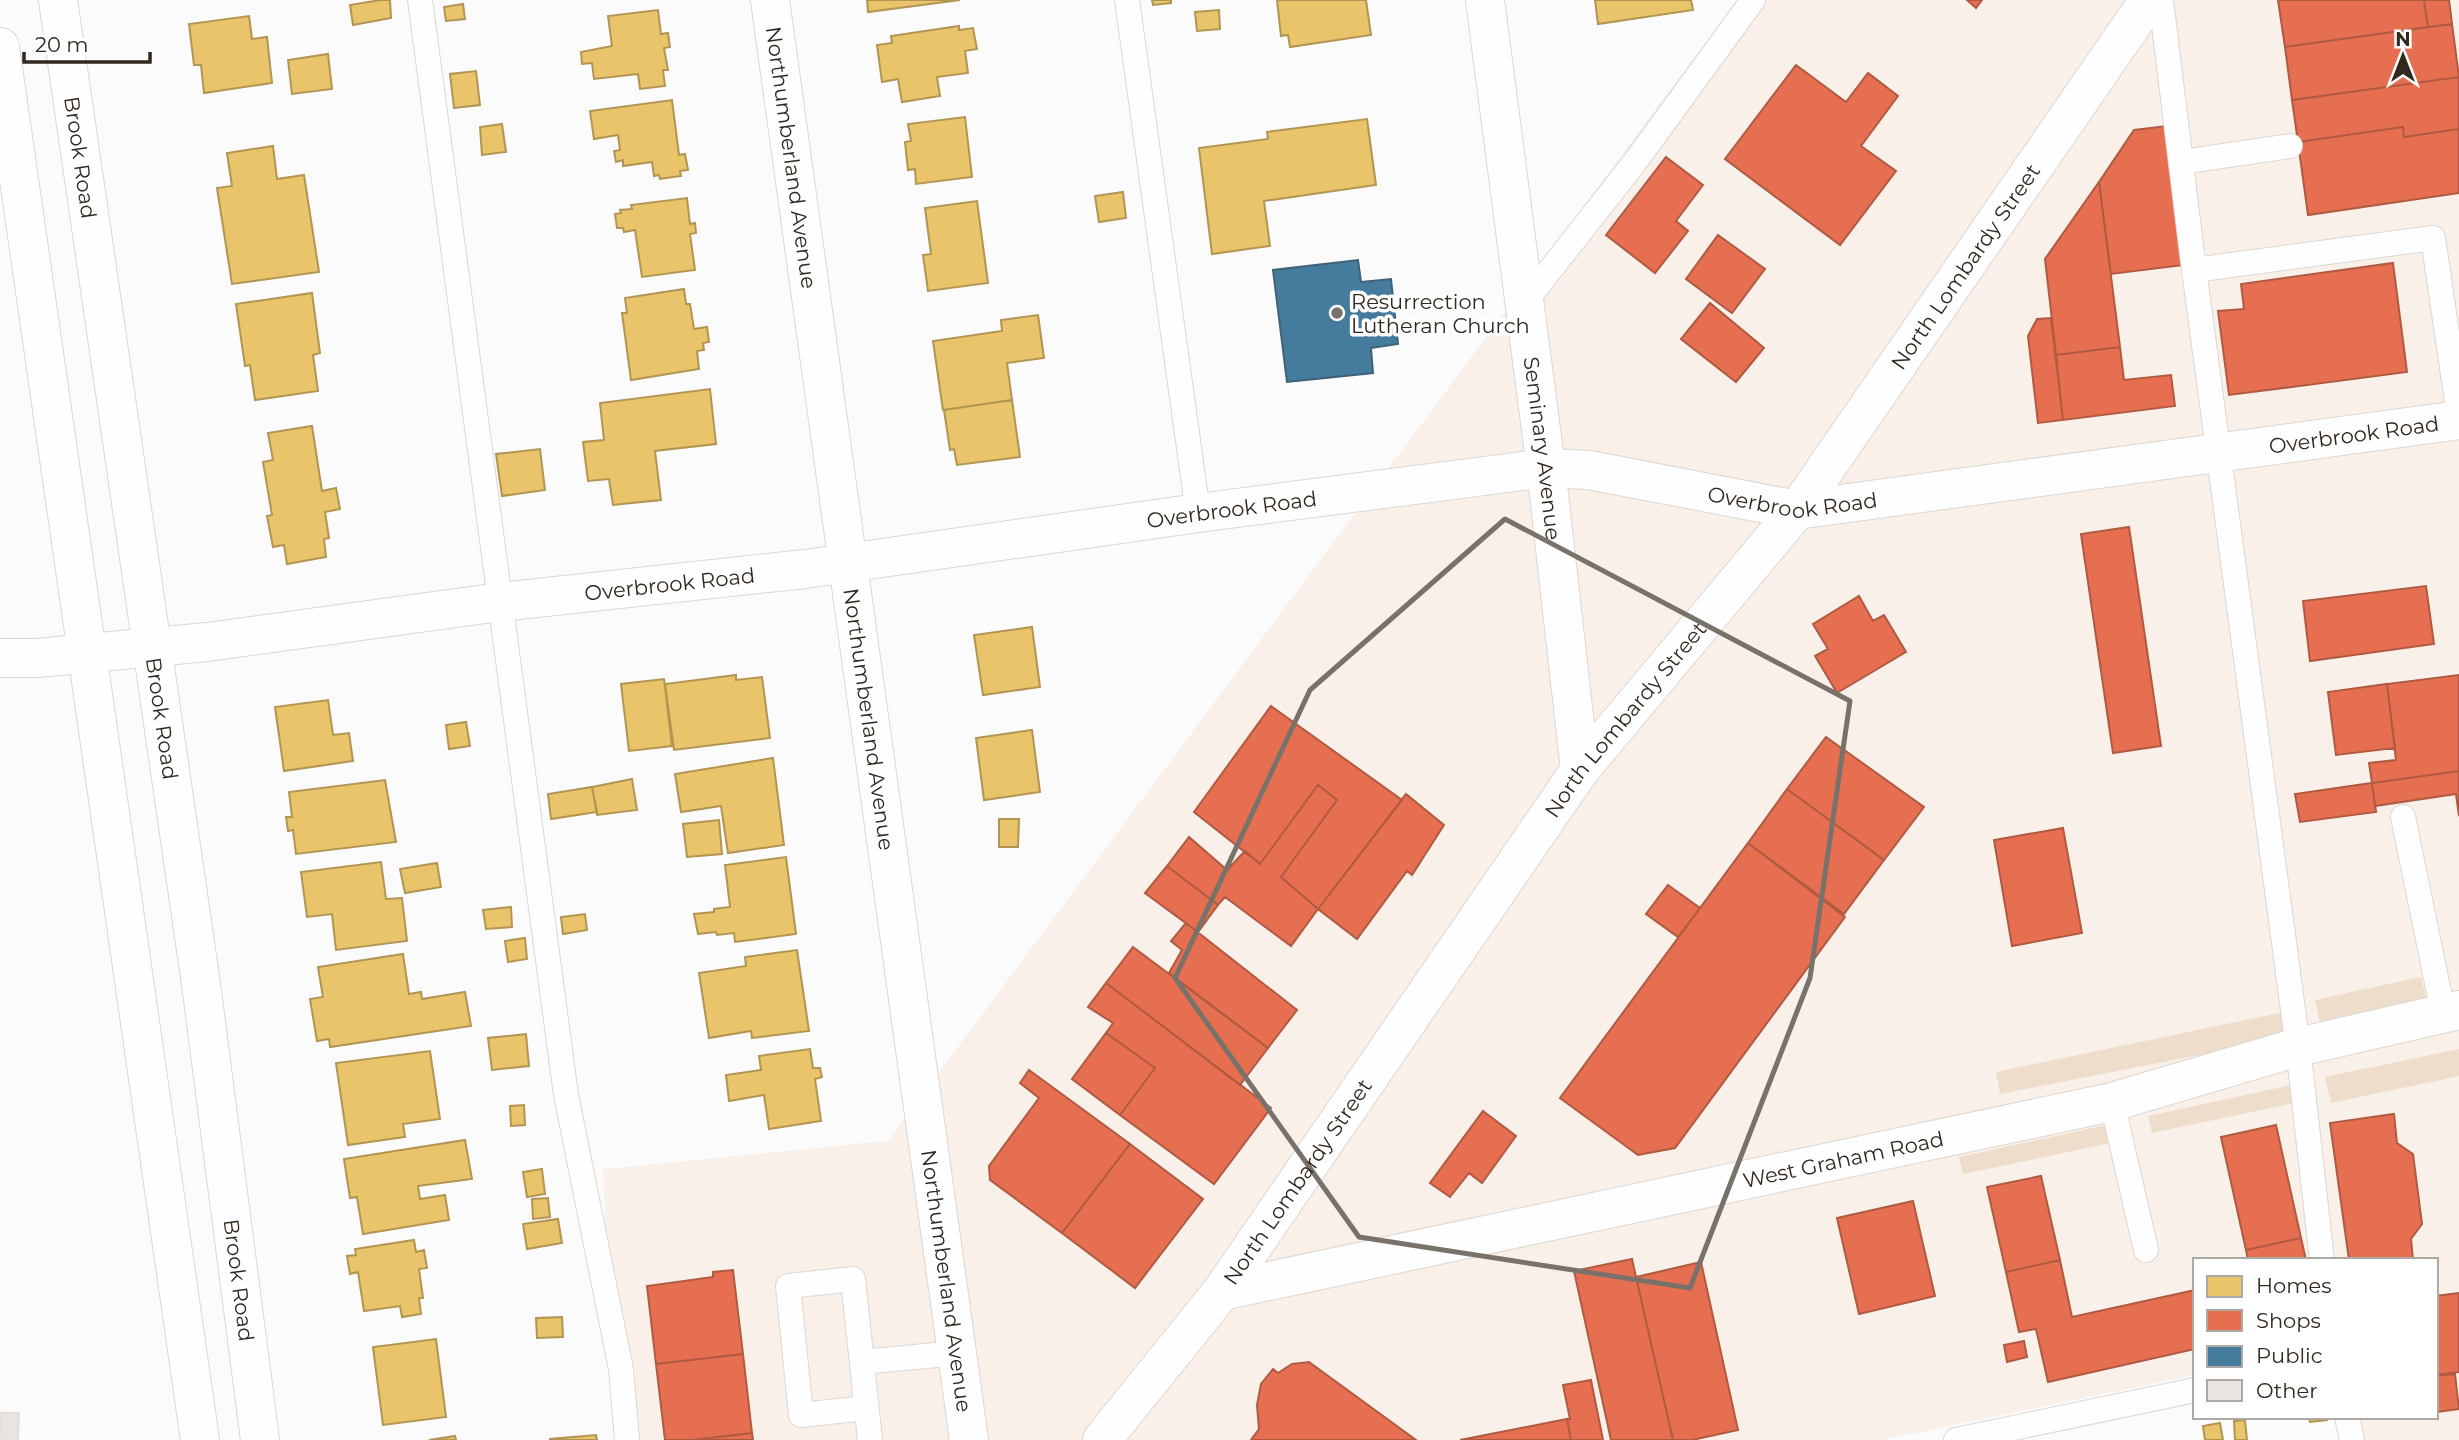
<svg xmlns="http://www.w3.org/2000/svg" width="2459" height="1440" font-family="Montserrat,sans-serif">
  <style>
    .built { fill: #f8f0e9 }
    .green { fill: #eeddca }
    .homes { fill: #e9c46a; stroke: #b29553; stroke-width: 2 }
    .shops { fill: #e76f51; stroke: #b05a42; stroke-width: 2 }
    .public { fill: #457b9d; stroke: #3f6277; stroke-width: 2 }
    .building { fill: #e9e4df; stroke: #e3ded9; stroke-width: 2 }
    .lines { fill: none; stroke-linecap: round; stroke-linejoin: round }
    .lane-casing { stroke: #dcd7d2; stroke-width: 26 }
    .street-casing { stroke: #dcd7d2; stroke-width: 40 }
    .secondary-casing { stroke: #dcd7d2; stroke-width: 40 }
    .lane { stroke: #fefefe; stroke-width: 24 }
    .street { stroke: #fefefe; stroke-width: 38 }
    .secondary { stroke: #fefefe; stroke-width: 38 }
    .marked { fill: none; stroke: #78726b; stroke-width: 5; stroke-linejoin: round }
    .poi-dot { fill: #78726b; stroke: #fff; stroke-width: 2.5 }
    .labels { text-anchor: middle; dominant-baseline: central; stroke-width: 7; stroke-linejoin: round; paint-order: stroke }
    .street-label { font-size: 21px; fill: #31281e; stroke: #fff }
    .poi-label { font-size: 21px; fill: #31281e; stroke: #fff; text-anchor: start }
  </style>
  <rect width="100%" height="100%" fill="#fbfbfb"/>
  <path class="built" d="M1737,0H2459V1440H2358L2355,1417H2436V1260H2195V1375L1882,1440H615L603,1169L888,1141Z"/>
  <path class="green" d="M2421,977L2427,1003L2321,1027L2315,1000Z
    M2284,1012L2291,1037L2000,1094L1996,1072Z
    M2459,1049V1076L2331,1103L2325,1077Z
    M2296,1084L2299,1102L2152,1133L2148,1116Z
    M2107,1125L2111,1143L1963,1174L1959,1157Z"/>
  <path class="homes" d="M380,0H390L391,18L353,25L350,5Z
    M867,0H960L868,12Z
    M1152,0H1171V3L1153,5Z
    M1277,0H1366L1371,35L1290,47L1288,35L1281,36Z
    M1595,0H1691L1693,10L1598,24Z
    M463,4L465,19L446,21L444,7Z
    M658,10L661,34L668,33L670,47L664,48L668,70H663L665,86L640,89L638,74L594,79L592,63L582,64L581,52L612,46L608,16Z
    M1219,10L1220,29L1197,31L1195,12Z
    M249,16L252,39L267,37L272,83L204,93L201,65H194L189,24Z
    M959,26V30L973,28L977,49L965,51L968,73L937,77L940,96L902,102L898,79L882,82L877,45L892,43L891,36Z
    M328,54L332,89L292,94L288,60Z
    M476,71L480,105L454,108L450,74Z
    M672,100L679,155L685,154L688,170L680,171L681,176L660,179L659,175L654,176L652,162L623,166V160L616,162L614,151L620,150L618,135L594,139L590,111Z
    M965,117L972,177L916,184L915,169L908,170L905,142L911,141L908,124Z
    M1367,119L1376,185L1264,201L1270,246L1212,254L1199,148L1268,139L1267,132Z
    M502,124L506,152L482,155L480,127Z
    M273,146L277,179L304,175L319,272L232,284L217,188L232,186L227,153Z
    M1123,192L1126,218L1099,222L1095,196Z
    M687,198L690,224L695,223L696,233L690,234L695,270L642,277L635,230L624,232L623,228H617L615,214L621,213L620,210L632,209L631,205Z
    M977,201L988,283L928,291L923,255L931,254L925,208Z
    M684,289L686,304H690L694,329L707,327L709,342L703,343L704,350L697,351L699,369L631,380L622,313H627L625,298Z
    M312,293L320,353L313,355L318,391L255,400L250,365L245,366L236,304Z
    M1038,315L1044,358L1007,363L1012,400L943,410L933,341L1002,331L1001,320Z
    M710,389L716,444L655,451L661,500L613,505L609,479L588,481L583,442L604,440L600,403Z
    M1012,400L1020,457L957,465L954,449L950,450L944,410Z
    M312,426L322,491L336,488L340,509L325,512L329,538L324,539L326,557L287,564L284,545L273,547L267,516L272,515L263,462L273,460L268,433Z
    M540,449L545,490L502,496L496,454Z
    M1032,627L1040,687L983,695L974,635Z
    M736,675V680L762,677L770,738L674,750L665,684Z
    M664,679L672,746L629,751L621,684Z
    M328,700L333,735L349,733L353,761L284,771L275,707Z
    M466,722L470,746L449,749L446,725Z
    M1032,730L1040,792L984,800L976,738Z
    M773,758L784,845L728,853L721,806L681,812L675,774Z
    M632,779L637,810L597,815L592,787Z
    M385,780L396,842L296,854L293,830L288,831L286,817H292L289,792Z
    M592,787L597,812L551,819L548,794Z
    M999,819H1019L1018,847H999Z
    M719,820L722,854L687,857L683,824Z
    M786,857L796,934L735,942L734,933L717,935L716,932L698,934L694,914L714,912V909L730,907L725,865Z
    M381,862L386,899L402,898L407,941L336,950L332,914L307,917L301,872Z
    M437,863L441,887L405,893L400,869Z
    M511,907L512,927L486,929L483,910Z
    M585,914L587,930L563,934L561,917Z
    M525,938L527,959L508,962L505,941Z
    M797,950L809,1031L752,1038L751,1031L709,1038L699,973L746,966L745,957Z
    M403,954L409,994L421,992L422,999L465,992L471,1026L330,1047L329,1039L317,1041L310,999L323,997L318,967Z
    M526,1034L529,1066L492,1070L488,1038Z
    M810,1049L813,1068H820L822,1077L815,1079L821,1121L769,1129L764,1095L729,1101L726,1075L761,1070L759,1056Z
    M430,1051L440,1119L403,1124L405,1137L348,1145L336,1063Z
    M524,1105L525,1125L511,1126L510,1106Z
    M465,1140L472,1179L418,1186L420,1199L445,1195L449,1220L363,1234L357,1197L350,1198L344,1159Z
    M542,1169L545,1194L527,1197L523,1172Z
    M548,1198L550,1217L533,1219L532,1199Z
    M558,1219L562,1243L527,1249L523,1224Z
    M414,1240L416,1252L424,1250L427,1268L419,1269L423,1298H419L421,1314L402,1317L400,1306L364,1311L358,1272L350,1274L347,1256L356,1255L355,1249Z
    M562,1317L563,1337L537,1338L536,1318Z
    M436,1339L446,1417L383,1425L373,1347Z
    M2309,1417H2327V1420L2310,1422Z
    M2245,1420L2247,1440H2235L2234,1421Z
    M2220,1423L2223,1440H2205L2203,1426Z
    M596,1435L597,1440H550V1439Z
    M455,1436L456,1440H429Z"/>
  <path class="shops" d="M1967,0H1982L1976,8Z
    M2278,0H2424L2428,27L2285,47Z
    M2424,0H2449L2452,24L2428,27Z
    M2452,24L2459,77L2292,100L2285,47Z
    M1796,65L1846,102L1868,73L1898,96L1861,146L1896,171L1840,245L1725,159Z
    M2459,77V129L2404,137L2403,127L2298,142L2292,100Z
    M2167,126L2184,265L2111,274L2099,182L2134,130Z
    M2403,127L2404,137L2459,129V193L2308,215L2298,142Z
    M1666,157L1703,185L1676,221L1688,231L1655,273L1606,235Z
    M2099,182L2120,347L2056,355L2045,259Z
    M1718,235L1765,269L1732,313L1686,279Z
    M2393,263L2407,372L2229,395L2218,311L2244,309L2241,284Z
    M1710,303L1764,348L1736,382L1681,339Z
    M2051,318L2063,420L2038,423L2028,336L2037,319Z
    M2120,347L2124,380L2171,375L2175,406L2063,420L2056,355Z
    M2129,527L2161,746L2113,753L2081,534Z
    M2426,586L2434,644L2310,661L2303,601Z
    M1859,596L1873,621L1884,615L1906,652L1837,693L1815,656L1828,649L1813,624Z
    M2459,675V771L2372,783L2369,763L2396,760L2387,684Z
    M2387,684L2395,748L2336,755L2328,692Z
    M1271,706L1402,800L1318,909L1281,877L1337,800L1318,785L1260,864L1194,812Z
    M1826,737L1924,807L1884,860L1787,789Z
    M2459,771V816L2456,794L2375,806L2372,783Z
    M2372,783L2376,812L2300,822L2295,794Z
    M1318,785L1337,800L1281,877L1318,909L1291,946L1225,897L1218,905L1167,866L1189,837L1227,870L1245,851L1260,864Z
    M1787,789L1884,860L1844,914L1748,843Z
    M1406,794L1444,825L1412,875L1407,871L1357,939L1318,909Z
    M2063,828L2082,933L2012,946L1994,840Z
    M1748,843L1845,917L1675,1148L1638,1155L1560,1098Z
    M1167,866L1218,905L1198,932L1145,893Z
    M1668,885L1700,908L1678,937L1646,914Z
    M1186,923L1297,1010L1268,1048L1169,973L1182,950L1171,941Z
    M1133,947L1268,1048L1240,1085L1106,983Z
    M1106,983L1271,1108L1214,1184L1120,1115L1155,1068L1106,1033L1113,1023L1088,1007Z
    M1106,1033L1155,1068L1120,1115L1072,1079Z
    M1029,1070L1130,1144L1062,1233L990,1180L989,1166L1039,1098L1020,1083Z
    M1483,1111L1516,1136L1482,1183L1469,1173L1450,1197L1430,1183Z
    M2394,1114L2397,1143L2413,1154L2422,1224L2411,1239L2413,1260H2349L2330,1123Z
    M2276,1125L2301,1238L2246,1250L2221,1137Z
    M1130,1144L1203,1199L1135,1288L1062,1233Z
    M2041,1176L2060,1260L2006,1272L1987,1187Z
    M1913,1201L1935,1296L1859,1314L1837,1218Z
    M2301,1238L2306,1260H2248L2246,1250Z
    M1632,1259L1636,1277L1673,1440H1611L1574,1271Z
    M2060,1260L2072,1317L2195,1290V1349L2048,1382L2036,1329L2019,1332L2006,1272Z
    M1701,1262L1738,1430L1692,1440H1673L1636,1277Z
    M733,1270L743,1354L656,1364L647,1286L713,1277V1272Z
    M2459,1293V1372L2436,1375V1296Z
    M2024,1341L2027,1357L2007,1362L2004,1345Z
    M743,1354L752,1433L692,1440H665L656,1364Z
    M1309,1362L1416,1440H1251L1259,1429L1257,1405L1261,1384L1273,1369L1278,1373L1292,1364Z
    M2455,1374L2459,1409L2436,1412V1376Z
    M1591,1380L1603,1440H1571L1567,1419H1570L1563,1385Z
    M1567,1419L1571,1440H1460Z
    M752,1433L753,1440H692Z"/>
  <path class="public" d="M1358,260L1361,282L1391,279L1398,344L1371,348L1373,373L1287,382L1273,270Z"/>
  <path class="building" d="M0,1413H19L18,1440H0Z"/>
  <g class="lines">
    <defs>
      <path id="lane" d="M420,0L566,1095L621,1369L627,1440
        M1127,0L1198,513
        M2161,0L2194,270L2298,1047L2322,1260
        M2182,162L2290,146
        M2194,270L2433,238L2459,415
        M1525,302L1635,162L1753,0
        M2403,817L2443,1012
        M2112,1102L2146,1250
        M862,1362L957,1353
        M866,1408L801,1415L788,1286L853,1279L870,1440
        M2347,1417L2352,1440
        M1956,1440L2195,1390"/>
      <g id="street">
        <path id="s1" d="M770,0L969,1440"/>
        <path id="s2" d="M1485,0L1546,468L1580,770"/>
        <path id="s3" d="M1222,1291L2112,1102L2298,1047L2459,1010"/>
      </g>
      <g id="secondary">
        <path id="s4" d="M58,0L201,984L260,1440"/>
        <path d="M0,47L200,1440"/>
        <path id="s5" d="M0,658H37L207,642L500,602L805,569L1198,513L1546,468L1589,470L1797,510L2459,420"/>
        <path id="s6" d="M1102,1440L1222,1291L1580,770L1797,510L2149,0"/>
      </g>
    </defs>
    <use href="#lane" class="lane-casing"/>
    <use href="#street" class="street-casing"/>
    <use href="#secondary" class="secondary-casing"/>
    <use href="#lane" class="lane"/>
    <use href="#street" class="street"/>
    <use href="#secondary" class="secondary"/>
  </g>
  <path class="marked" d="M1505,519L1850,701L1810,978L1690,1288L1359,1237L1175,978L1310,690Z"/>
  <circle class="poi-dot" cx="1337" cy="313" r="7"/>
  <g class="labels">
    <g class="street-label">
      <text stroke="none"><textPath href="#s4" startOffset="159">Brook Road</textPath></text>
      <text stroke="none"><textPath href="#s1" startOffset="159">Northumberland Avenue</textPath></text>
      <text stroke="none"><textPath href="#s6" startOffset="1458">North Lombardy Street</textPath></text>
      <text stroke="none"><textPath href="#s5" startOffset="2375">Overbrook Road</textPath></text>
      <text stroke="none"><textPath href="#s2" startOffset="452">Seminary Avenue</textPath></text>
      <text stroke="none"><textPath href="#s5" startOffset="1808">Overbrook Road</textPath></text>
      <text stroke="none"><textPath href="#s5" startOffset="1241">Overbrook Road</textPath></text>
      <text stroke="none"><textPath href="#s5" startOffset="674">Overbrook Road</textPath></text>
      <text stroke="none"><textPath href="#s4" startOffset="726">Brook Road</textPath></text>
      <text stroke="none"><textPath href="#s1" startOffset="726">Northumberland Avenue</textPath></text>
      <text stroke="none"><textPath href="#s6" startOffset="891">North Lombardy Street</textPath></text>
      <text stroke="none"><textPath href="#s3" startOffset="635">West Graham Road</textPath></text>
      <text stroke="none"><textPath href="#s6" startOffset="324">North Lombardy Street</textPath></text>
      <text stroke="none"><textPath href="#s4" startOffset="1293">Brook Road</textPath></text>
      <text stroke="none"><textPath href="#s1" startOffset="1293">Northumberland Avenue</textPath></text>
    </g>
    <g class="poi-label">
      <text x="1351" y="301">Resurrection<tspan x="1351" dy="24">Lutheran Church</tspan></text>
    </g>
  </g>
  <rect x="2193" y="1258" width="245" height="161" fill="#ffffff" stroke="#ada9a5" stroke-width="2"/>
  <rect x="2207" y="1276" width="35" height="21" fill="#e9c46a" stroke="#ada9a5" stroke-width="2"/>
  <text x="2256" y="1293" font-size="21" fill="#31281e">Homes</text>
  <rect x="2207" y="1310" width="35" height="21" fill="#e76f51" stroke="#ada9a5" stroke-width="2"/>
  <text x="2256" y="1328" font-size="21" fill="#31281e">Shops</text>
  <rect x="2207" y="1346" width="35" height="21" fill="#457b9d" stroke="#ada9a5" stroke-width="2"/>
  <text x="2256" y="1363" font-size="21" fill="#31281e">Public</text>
  <rect x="2207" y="1380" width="35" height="21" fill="#e9e4df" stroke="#ada9a5" stroke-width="2"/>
  <text x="2256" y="1398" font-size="21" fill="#31281e">Other</text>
  <g transform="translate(2403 56)" stroke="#ffffff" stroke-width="5" paint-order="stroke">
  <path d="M0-5L12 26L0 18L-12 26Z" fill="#31281e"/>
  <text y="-10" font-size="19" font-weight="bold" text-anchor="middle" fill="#31281e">N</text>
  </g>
  <path d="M24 52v10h126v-10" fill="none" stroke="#31281e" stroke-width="3.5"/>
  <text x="35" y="52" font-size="21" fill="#31281e" stroke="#ffffff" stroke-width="5" paint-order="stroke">20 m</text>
</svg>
